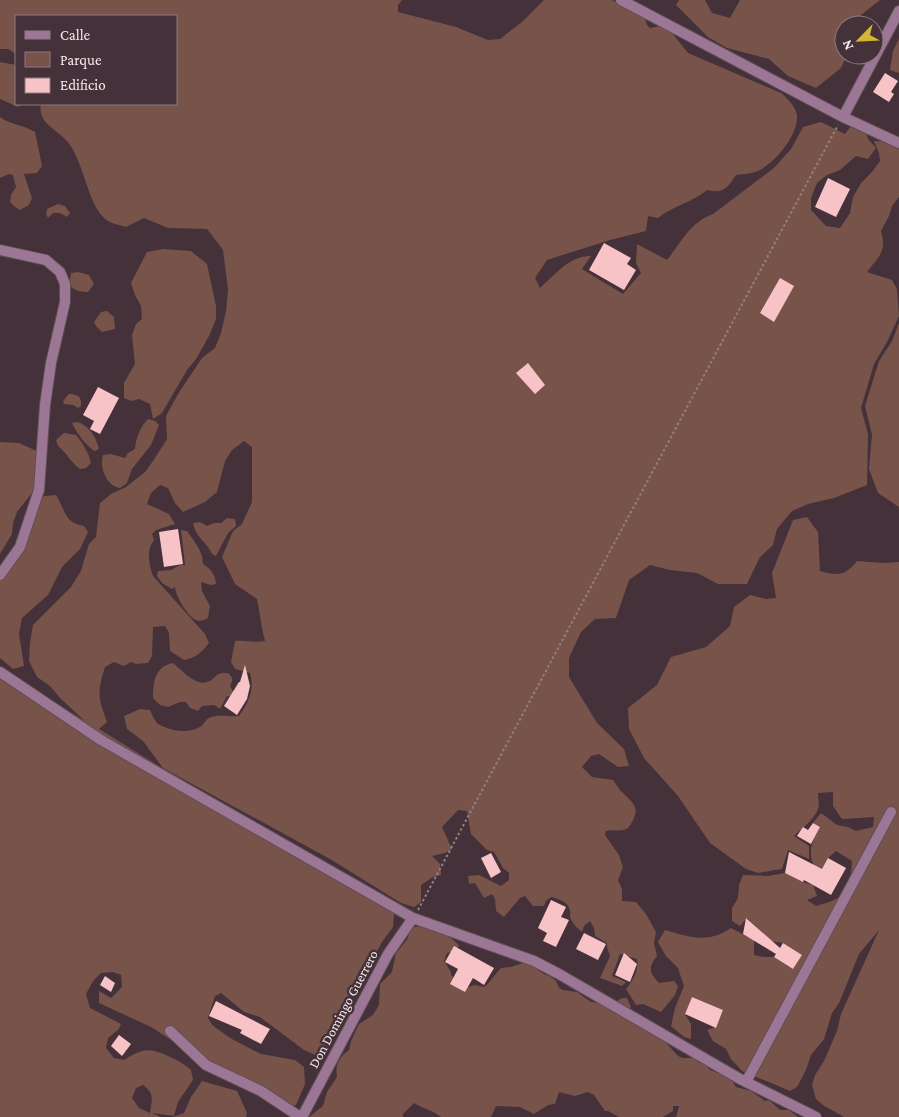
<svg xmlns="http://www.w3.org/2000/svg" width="899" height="1117" font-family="'Crimson Pro',serif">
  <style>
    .green { fill: #78534a; fill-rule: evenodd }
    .building { fill: #f8c3c7 }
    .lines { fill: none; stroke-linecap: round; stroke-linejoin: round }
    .street-casing { stroke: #604e56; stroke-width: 12 }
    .path { stroke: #908087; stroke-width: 2; stroke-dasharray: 2.5 2.5; stroke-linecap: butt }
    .street { stroke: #9b7795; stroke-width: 10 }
    .labels { text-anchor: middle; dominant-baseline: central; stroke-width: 5; stroke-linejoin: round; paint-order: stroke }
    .street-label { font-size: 14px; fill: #f5e9ed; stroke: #443139 }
  </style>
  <rect width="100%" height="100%" fill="#443139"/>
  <path class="green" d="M0,0H402L398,5V12L456,27L488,40L500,39L522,22L544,0H612L645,19L647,25L650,28L661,26L669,29L688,53L781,93C788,99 795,106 797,115C799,135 773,166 755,172C749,174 742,174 736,175C727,188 724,194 707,190C693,202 673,206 658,218L648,216L646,231L610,240L547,260L535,278L540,288C556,274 569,256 591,256L582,269L623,294L641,273L636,263L637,244L667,260C682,242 689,223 713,214L774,168L791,149L803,127L821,122L845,134L851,126L866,132L868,139L876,148L868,159L856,156L840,170L827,175L817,183L811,198V210L826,226L840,228L850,213L853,197L861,183L872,172L880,161L879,153L874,141L888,142L899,148V197L892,206L889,216L881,231C887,252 879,256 867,272L892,280L897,289L899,316L887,342L874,364L861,408L868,434L867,485L834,498L808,504L792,511L777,529L773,545L760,557L747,584H718L697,573L670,570L650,565L629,580L616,618L595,619L581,632L569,658V677L597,723L624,749L629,766L618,767L599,754L591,756L582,767L592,777L613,780C617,785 619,790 623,793C632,802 640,807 633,820C631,824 630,827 626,829C619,832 613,829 606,831L605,835L619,855L623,867L618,880L622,889V901L636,902L646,914L656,932L654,943L657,956C648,968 649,972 659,983L674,981L678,986L675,995L661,1012L643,1004L636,1005L626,989C633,981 639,970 637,959L620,954L612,976L626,982L622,986L600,978L610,956L607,947V943L595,936L594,928L590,921L584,926L582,932C578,928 573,925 571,919C568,914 571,917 570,911C569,902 559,899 551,897L546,901L544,906H533L525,896L520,898L504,917L496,911L495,899L492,894L484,898L475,883L469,884L468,876L479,875L501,886L509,880V873L503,868L494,852L487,850L471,834L467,811L458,810L442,827L452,849L445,853L432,856L440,864L441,875L433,877L421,885V902L414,907L401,903L330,859L163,768L143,741L127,729L124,716L140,709L150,710C152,715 155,721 158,724C170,731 188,734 200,727C205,724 205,719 211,717C221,714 229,717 239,716C248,703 255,690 250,673L235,669L231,662L235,641C246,640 254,643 265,641C261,627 260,613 257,599L235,584L222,557L233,531L242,524L252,502V447L244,441L232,450L225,461L217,492L205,502L183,512L175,503L168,488L160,485L151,493L147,504L169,514L175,524L156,530L152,534L154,540C146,550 149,565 153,576L205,634L209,643C202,652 196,658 184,660L170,651L169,633L165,626L153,627L152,656L148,663L136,664L131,662L124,666L114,662L105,667C97,693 98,697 107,722L99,729L390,909L394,914L393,927L382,942L323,1052L315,1055L304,1050L260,1017L244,1012L221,993L215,996L208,1018L212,1025L230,1038L261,1054L295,1060L304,1067L305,1084L296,1105L287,1108L241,1085L151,1027L99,1003V991L111,998L122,987L121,975L113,972L101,973L93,981L86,994L90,1008L121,1024L118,1030L108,1038L106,1048L114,1058L124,1060C142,1049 148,1047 168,1056C177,1060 183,1063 191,1070L193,1080L178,1102L174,1116L152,1113L161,1117H0V669L85,721L61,699L50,686L37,677L29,661L30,643L33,625L71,587L81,571L89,544L96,537L100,503L111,494L126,487L145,472L153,461L167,439L166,416L178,394L202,358L215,348L221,333L226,311L228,290L223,250L207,229L168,228L144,218L126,227C121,225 113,224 108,221C89,210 84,164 70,145C59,129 37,125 41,104H176V16H16V54L8,49H0ZM143,1085C155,1094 152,1099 150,1113L139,1108L132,1098L136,1088Z
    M679,0H705L712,13L730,18L740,0H880L861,15L858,25H844V55H847L841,68L816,88L788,76L769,59L727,48L708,37L676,5Z
    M899,39V73L890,70L893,51Z
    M0,62L16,65V104H22L18,107L0,99Z
    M0,117C13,126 22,124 35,132L42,166L37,173L24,174L32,198L29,205L20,210L14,206L10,202L11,195L16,187L13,175L9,174L0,178Z
    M58,204L65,206L70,213L67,217L60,213H53L48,218L46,214L47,209Z
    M163,249L191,251L207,264L216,306V319L209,336L196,359L187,370L162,413L153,419L150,404L139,399L131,401L124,398V383L135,364L132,335L136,324L142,319L141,306L135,295L131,283L147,252Z
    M78,272L89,275L94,284L88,292C81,292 75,291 69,285L71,273Z
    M107,311L114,317L115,329L102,332L96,326L94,322L101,312Z
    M899,323V507L878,493L869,469L872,435L865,406L879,361L892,341Z
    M69,394C78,394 82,397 81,406L78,408L73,405L64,404L63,401Z
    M148,419L155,421L159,425L151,445L132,469L127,483L120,488C107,486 99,468 103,455L111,454L125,458L128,453L135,449C136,438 140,427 148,419Z
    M77,422C89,425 96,437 99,449L95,451C88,448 75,431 72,423Z
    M64,433L76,435C83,444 88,451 91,463L86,468L80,469C71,463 67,453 58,446L56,440Z
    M0,442L19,443L39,452L35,489L17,512L13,523L12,534L0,554Z
    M56,495C66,511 64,523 84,526L88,532L80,549L62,567L48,595L22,618L19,634L24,666L13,669L0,658V571L11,561L35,499L45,496Z
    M807,517L818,532L820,571C838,576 845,576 857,561L884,563L899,562V1117H844L823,1105L816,1099L812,1085L815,1075L824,1061L837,1031L841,1014L879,930L859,954L839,1003L832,1013L824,1039L811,1055L806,1070L797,1087L790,1091L742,1071L731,1059L726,1049L713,1041L707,1030L716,1027L723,1010L692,997L685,1014L691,1024V1039L684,1037L671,1026L675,1008L684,986L678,968L666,956L658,942L665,930C689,937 708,944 731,928L754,940V955L763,957H774L793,969L802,955L783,943L771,941L747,918L740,926L732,921V908L738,898L739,885L743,875L768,876L785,873L803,882L813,885L817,896L807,900L816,906C847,898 850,891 852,861L836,851L828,858L819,876C807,855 809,847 820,827L813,823L821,813L837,825L848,827L856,831L873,827L874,817L842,819L833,806V792L818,793C818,798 820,805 818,809C814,820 802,828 794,836L809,846V859L788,850L782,869L758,873L746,869L710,843L678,796L644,758L629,729L628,708L657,685L671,657L706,647L730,626L734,607L750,595L766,599L776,598L772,573L793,520Z
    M227,518L235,519L236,526L228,533L216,556L212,554C207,542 196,538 193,523L200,522L207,526L214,523H221Z
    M181,530L187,531C194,541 203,551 203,564C211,569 215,574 216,584L211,585L201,582L202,591L210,606L208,618C204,620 200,622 196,620C188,617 175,595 175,587L172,589L162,583L157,576L158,571L171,570L180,565H185Z
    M173,663C182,670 195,686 207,682C217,679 213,672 228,673C233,677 233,680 230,686L235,695L232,697L227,696L220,709L214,705L202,706L198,711L190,708L186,702H180L168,707L160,705L153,698C153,682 155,666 173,663Z
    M420,926C431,927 454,937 459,946L455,951L447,953L444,961L451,972V975L465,988L475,985L484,987C490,983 495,974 501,968L511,967L523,963L529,964L544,974L550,976L556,981L559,988L563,990L577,992L591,1002L616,1004C618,999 622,997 627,998L631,1007L623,1017L643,1029L660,1036L678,1056L683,1058H693L700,1063L703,1062L710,1070L730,1077L736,1087L751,1091L765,1101L769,1100L780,1110H789L798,1117H676L679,1106H673V1111L663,1117H619L608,1111H605L594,1095L588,1092L575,1096L559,1092L555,1104L548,1105L534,1114L520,1107L496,1106L491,1117H441C433,1110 423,1109 414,1103L403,1114V1117H309L323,1106L327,1092L337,1077C335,1065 339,1057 349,1050L351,1041L359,1024L373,1015L379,1005L380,984L392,972L396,953L407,940L411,928Z
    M202,1081L237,1091L247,1113L246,1117H173L184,1113L191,1097Z"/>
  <path class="building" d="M885,73L898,81L891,92L894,94L889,102L873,92Z
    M828,178L850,189L836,217L815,207Z
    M604,243L631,258L627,264L636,270L624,290L589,270Z
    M780,278L794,286L774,322L760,313Z
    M528,363L545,385L535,394L516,373Z
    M98,387L119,398L100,434L90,429L94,421L83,415Z
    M178,529L183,564L164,567L159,532Z
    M245,665L250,686L247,699L237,715L224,706L239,682H240Z
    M813,823L820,827L811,844L797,836L803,827L808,830Z
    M789,852L822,869L828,858L846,868L831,895L804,880L803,882L785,873Z
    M491,853L501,872L491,878L481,858Z
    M551,900L566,907L561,917L569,920L556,947L543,941L547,933L538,928Z
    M746,918L780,948L783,943L802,955L793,969L774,957L776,954L743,934Z
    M584,933L606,944L598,960L576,949Z
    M454,946L494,968L484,985L473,978L465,992L450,984L458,969L445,962Z
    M624,953L637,964L630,982L615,975Z
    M105,976L115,983L111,992L100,985Z
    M692,997L723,1010L716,1028L685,1014Z
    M216,1001L270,1029L261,1044L240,1033L242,1030L209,1016Z
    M119,1035L131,1044L122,1056L111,1046Z"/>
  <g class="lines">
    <defs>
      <path id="street" d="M621,0L843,117L899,143
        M843,117L899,11
        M0,250L46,260L60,272L65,284V302L51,363L45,405L39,490L20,547L0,575
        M0,672L101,740L413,918L534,961L559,974L740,1079L816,1117
        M170,1031L206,1065L261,1091L300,1117
        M746,1082L891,812
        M302,1117L388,954L413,918"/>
    </defs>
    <use href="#street" class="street-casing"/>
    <path class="path" d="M418,910L838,125"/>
    <use href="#street" class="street"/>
  </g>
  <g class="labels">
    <g class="street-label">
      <text transform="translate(343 1009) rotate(-62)">Don Domingo Guerrero</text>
    </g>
  </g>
  <rect x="15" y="15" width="162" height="90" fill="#443139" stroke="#8b7b81"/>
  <rect x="25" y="31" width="25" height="8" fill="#9b7795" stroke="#8b7b81"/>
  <text x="60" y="40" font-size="15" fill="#f5e9ed">Calle</text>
  <rect x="25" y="52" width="25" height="15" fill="#78534a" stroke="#8b7b81"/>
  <text x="60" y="65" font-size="15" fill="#f5e9ed">Parque</text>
  <rect x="25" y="78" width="25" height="15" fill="#f8c3c7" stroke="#8b7b81"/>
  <text x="60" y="90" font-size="15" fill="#f5e9ed">Edificio</text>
  <g transform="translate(859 40) rotate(246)"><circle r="24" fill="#443139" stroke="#8b7b81"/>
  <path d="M0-4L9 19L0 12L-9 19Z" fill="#d4b635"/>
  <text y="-8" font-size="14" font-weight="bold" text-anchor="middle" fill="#f5e9ed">N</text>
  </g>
</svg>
